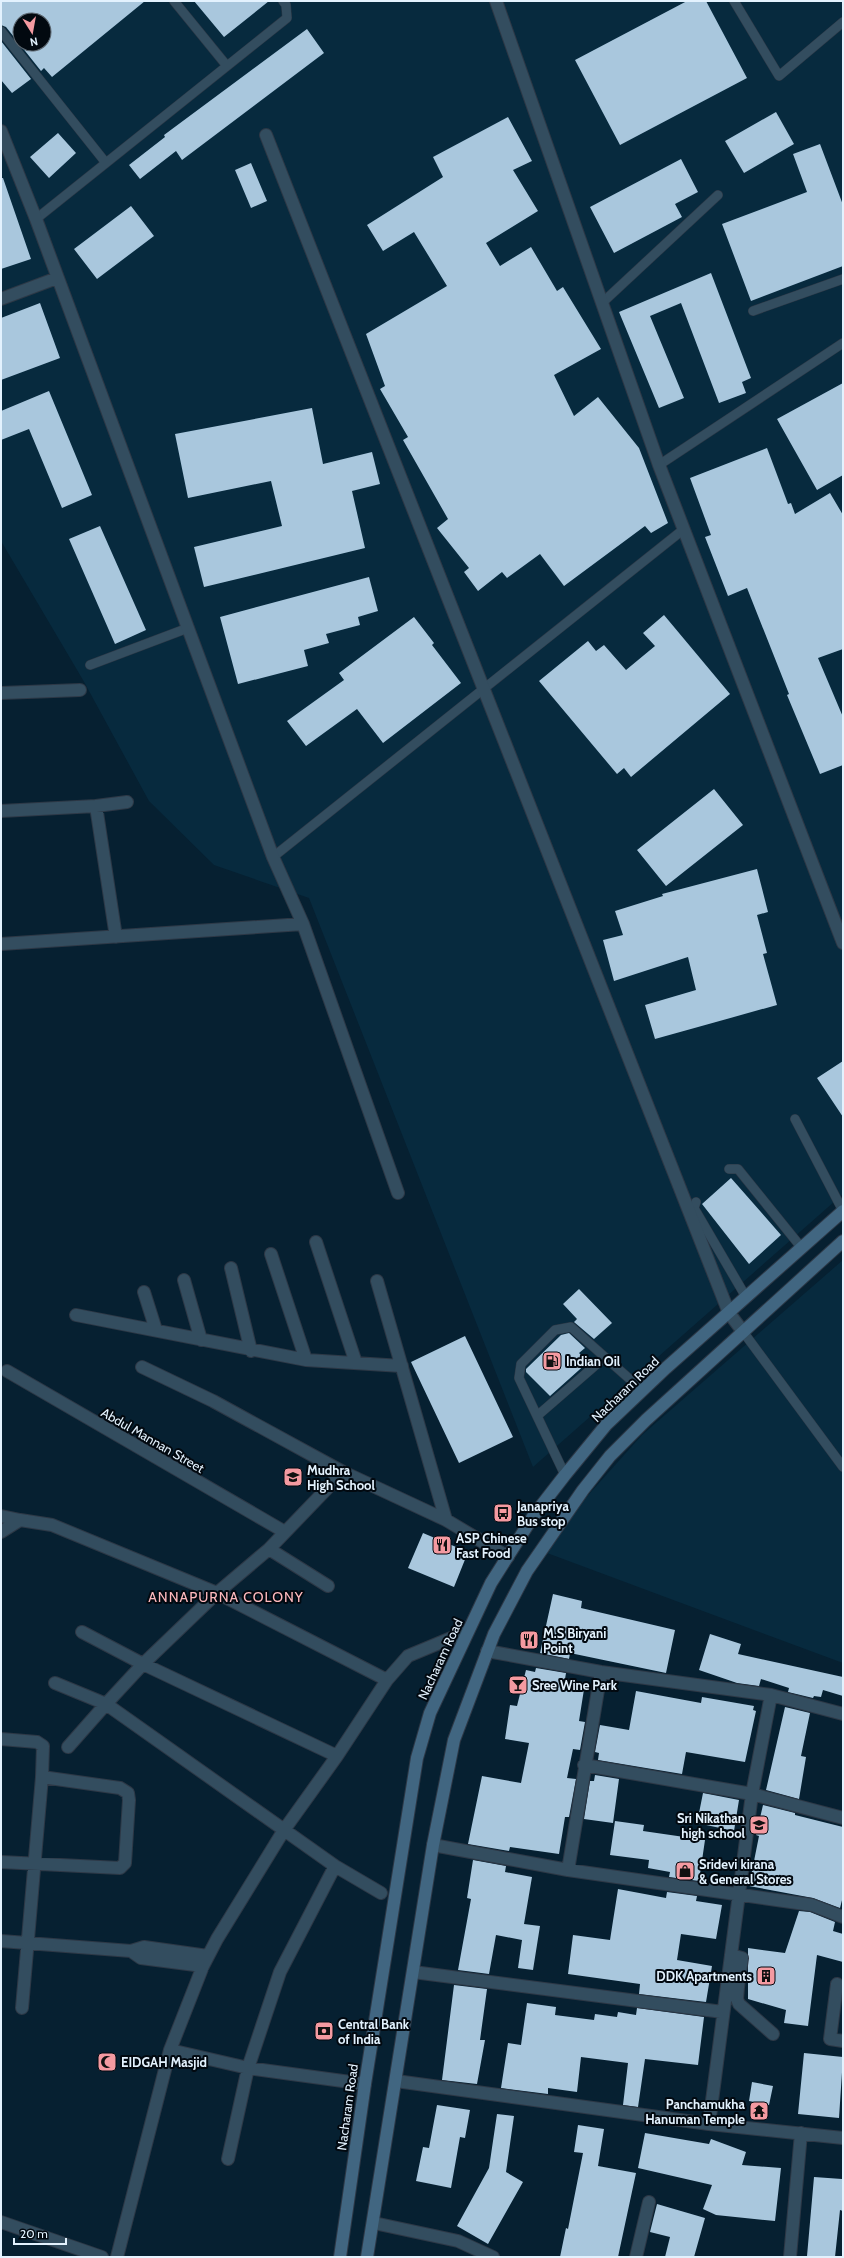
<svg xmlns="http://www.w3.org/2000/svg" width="844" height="2258" font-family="Cabin,sans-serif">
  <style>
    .built { fill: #072a3e; fill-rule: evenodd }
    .building { fill: #a9c7dd; fill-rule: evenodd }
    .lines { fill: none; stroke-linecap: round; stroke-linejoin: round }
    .lane-casing { stroke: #2d3846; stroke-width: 10 }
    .street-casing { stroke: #2d3846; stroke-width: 14 }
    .secondary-casing { stroke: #2d3846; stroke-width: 14 }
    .lane { stroke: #334d5f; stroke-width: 9 }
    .street { stroke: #334d5f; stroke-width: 12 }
    .secondary { stroke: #416681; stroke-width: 12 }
    .labels { text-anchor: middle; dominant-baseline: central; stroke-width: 4; stroke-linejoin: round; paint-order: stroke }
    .poi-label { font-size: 13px; font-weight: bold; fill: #e3f2fe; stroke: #020910; text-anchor: start }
    .street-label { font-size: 13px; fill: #e3f2fe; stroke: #020910 }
    .neighbourhood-label { font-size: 14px; letter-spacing: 1px; fill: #feb9bd; stroke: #020910 }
  </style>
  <rect width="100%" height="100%" fill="#062031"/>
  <path class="built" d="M1,1H843V1194L533,1467L309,898L214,865L149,801L83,680L1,541ZM20,20H44V44H20Z
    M843,1260V1663L539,1550L642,1435Z"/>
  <path class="building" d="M1,1H145L52,77L44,68L41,71L6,27L1,25ZM20,20H44V44H20Z
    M194,1H269L224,37Z
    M687,1H706L747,78L620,145L575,60Z
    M307,29L324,53L182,160L176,151L140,179L129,165L165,137L164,135Z
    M1,41L31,79L12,93L1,80Z
    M776,112L794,144L744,173L725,141Z
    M508,117L532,161L513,170L538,211L486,243L500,266L531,247L557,291L563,287L601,349L554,375L574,416L598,397L639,448L668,523L651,533L645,526L564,586L540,554L507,578L502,572L478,591L464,572L469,568L437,528L448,519L403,440L408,437L380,389L385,386L366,334L447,286L414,232L383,251L367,225L443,177L433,157Z
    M58,133L76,153L49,178L30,157Z
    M820,144L843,205V266L751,301L722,224L807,192L793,154Z
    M681,159L698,192L675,204L682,217L614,253L590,207Z
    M251,163L267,201L251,208L235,170Z
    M1,178H3L31,259L1,269Z
    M131,206L154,236L97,279L74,249Z
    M711,273L751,378L742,382L746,393L719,403L681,303L650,316L684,398L659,408L619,312Z
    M40,303L60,358L1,380V318Z
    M843,383V475L817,490L777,419Z
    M49,391L92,495L62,508L29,429L1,440V411Z
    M312,408L323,464L372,452L380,484L352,491L365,548L204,587L194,547L282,526L271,481L188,498L175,434Z
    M767,448L788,504L791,503L795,514L830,493L843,515V649L818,658L843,717V765L820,774L787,695L789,694L747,588L728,596L705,537L711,535L690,478Z
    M100,526L146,630L115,644L69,539Z
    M369,577L378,611L358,617L360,625L326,634L329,643L304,650L308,666L238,684L220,617Z
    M664,615L730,694L631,777L624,768L617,774L539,681L588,641L596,651L604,645L626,670L655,646L643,633Z
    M414,617L434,643L432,645L461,683L383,743L357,709L306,746L287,721L344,680L339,673Z
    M714,789L743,825L666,886L637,850Z
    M757,869L768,912L757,915L767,953L763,954L777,1005L655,1039L645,1005L696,990L688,957L614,981L603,940L623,935L615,911L663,896L662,894Z
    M843,1061V1117L817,1078Z
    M731,1178L781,1235L749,1264L702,1204Z
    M579,1289L612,1323L594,1339L574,1322L577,1319L563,1304Z
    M569,1333L585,1348L579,1353L588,1362L550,1396L526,1372V1369L561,1335Z
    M465,1336L513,1437L459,1463L411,1362Z
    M423,1533L468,1552L454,1587L408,1568Z
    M553,1594L582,1601L581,1608L675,1630L666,1673L570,1653L569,1659L540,1653Z
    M710,1634L741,1644L738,1654L843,1677V1696L823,1690L821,1697L814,1696L813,1698L788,1692L789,1688L761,1679L759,1686L737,1683L699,1670Z
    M536,1668L566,1673L565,1679L585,1683L579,1721L585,1722L580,1750L573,1749L567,1778L576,1779L569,1817H565L559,1854L510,1847L509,1851L468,1844L482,1776L521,1783L529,1743L505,1739L510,1705L517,1706L526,1670L535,1672Z
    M636,1691L701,1703L702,1697L754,1706L753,1710L756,1711L745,1762L686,1752L682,1774L598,1760L599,1753L595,1752L600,1725L629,1730Z
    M785,1707L810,1713L801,1756L806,1757L799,1799L766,1790Z
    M595,1775L619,1779L613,1823L584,1819L590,1781H594Z
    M703,1793L739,1800L734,1831L697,1823Z
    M763,1805L795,1813V1815L843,1827V1896L840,1908L813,1898L749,1886L759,1836L756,1835Z
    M615,1821L644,1825L643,1831L705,1840L699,1881L669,1877L670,1872L648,1868L649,1860L610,1855Z
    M473,1860L506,1866L505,1872L532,1877L524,1924L540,1926L533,1970L518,1968L522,1940L496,1935L489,1974L458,1970L471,1899L467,1898Z
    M618,1889L666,1898L667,1892L697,1896L696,1901L722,1905L716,1939L681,1934L677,1960L712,1966L706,2002L639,1994L640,1984L568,1974L573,1935L610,1940Z
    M799,1911L810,1912L835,1922L833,1931L843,1934V1962L817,1955L808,2026L784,2023L786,2010L748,1999V1948L785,1953Z
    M454,1985L487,1989L480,2040H485L477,2084L442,2080Z
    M527,2003L556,2007L555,2015L594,2020L595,2014L617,2017L618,2012L636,2015L637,2008L704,2017L698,2065L645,2059L638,2107L623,2105L628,2063L581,2057L577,2092L548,2088V2094L501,2088L508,2043L521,2045Z
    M804,2053L843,2057L839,2118L798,2114Z
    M752,2082L773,2086L769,2105L749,2101Z
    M437,2105L470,2110L465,2138L460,2137L451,2188L416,2181L423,2147L429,2148Z
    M497,2114L514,2116L506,2172L523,2182L488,2244L457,2226L489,2168Z
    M578,2125L604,2129L598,2166L636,2173L618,2257H560L566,2228L568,2229L583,2153L574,2152Z
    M645,2133L709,2144L711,2139L746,2152L742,2165L781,2168L775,2221L716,2215L703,2209L712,2185L638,2168Z
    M814,2177L842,2179L843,2211L840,2210L835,2257L807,2256Z
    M657,2204L705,2218L694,2257H665L670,2237L650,2232Z"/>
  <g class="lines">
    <defs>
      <path id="lane" d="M174,1L227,66
        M734,1L779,76L843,22
        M1,31L106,163
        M36,219L287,18L286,5L283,1
        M602,303L718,195
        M753,311L843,279
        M659,465L843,343
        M90,665L188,628
        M273,857L684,529
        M795,1119L843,1211
        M729,1169H738L801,1247
        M696,1202L694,1208L746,1297
        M744,1333L843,1467
        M537,1416L605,1357
        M565,1475L519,1378L521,1364L555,1330L571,1327L642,1390"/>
      <path id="street" d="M496,1L659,465L843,943
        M1,131L36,219L273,857L303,924L398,1193
        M266,135L729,1313L744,1333
        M1,299L57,278
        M1,693L80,690
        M96,806L116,937
        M1,811L96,806L127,802
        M1,944L303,924
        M316,1242L356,1363
        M271,1254L306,1360
        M231,1268L251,1351
        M184,1280L201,1340
        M377,1281L446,1520
        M144,1292L156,1330
        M76,1315L306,1360L402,1366
        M142,1367L213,1401L343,1472L446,1520L508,1557
        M7,1371L285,1532
        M1,1516L20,1520
        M1,1532L20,1520L52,1525L217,1593L387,1680
        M269,1549L328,1586
        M82,1632L143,1664L337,1756
        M487,1651L601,1672L771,1695L843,1714
        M55,1683L106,1704L143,1664L217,1593L269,1549L343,1472
        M1,1739L37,1742L43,1746L42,1777L120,1788L128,1793L129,1800L125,1863L120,1868L1,1862
        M68,1747L106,1704L335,1866L381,1893
        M584,1765L752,1794L843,1818
        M433,1845L568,1870L812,1905L843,1917
        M568,1870L601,1672
        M1,1941L131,1951
        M731,1955L742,1958L738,1987
        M203,1966L141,1958L131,1951L144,1947L208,1956
        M413,1972L723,2012
        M727,1983L738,1987L737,1999L739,2004L773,2034
        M837,1984L830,2039L843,2041
        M22,2008L42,1777
        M170,2050L248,2068L365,2084
        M396,2081L709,2124L843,2138
        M709,2124L752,1794L771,1695
        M228,2159L248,2068L280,1972L335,1866
        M1,2222L102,2257
        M374,2223L458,2241L493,2257
        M117,2257L170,2050L203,1966L217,1939L284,1830L337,1756L387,1680L408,1656L468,1631
        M636,2257L649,2202
        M790,2257L801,2133"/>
      <path id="secondary" d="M340,2257L365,2084L417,1758L430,1713L491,1583L534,1515L565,1475L606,1425L666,1368L843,1211
        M367,2257L433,1845L454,1740L494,1634L527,1571L583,1490L610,1456L646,1420L843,1241"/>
    </defs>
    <use href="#lane" class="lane-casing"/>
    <use href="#street" class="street-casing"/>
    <use href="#secondary" class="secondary-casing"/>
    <use href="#lane" class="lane"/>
    <use href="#street" class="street"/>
    <use href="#secondary" class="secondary"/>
  </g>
  <defs>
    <symbol id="fuel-square" viewBox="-11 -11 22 22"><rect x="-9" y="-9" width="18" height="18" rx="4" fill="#f49aa1" stroke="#020910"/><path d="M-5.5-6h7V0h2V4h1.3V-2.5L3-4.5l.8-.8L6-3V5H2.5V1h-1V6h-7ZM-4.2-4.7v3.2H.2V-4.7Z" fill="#111"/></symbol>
    <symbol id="school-square" viewBox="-11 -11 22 22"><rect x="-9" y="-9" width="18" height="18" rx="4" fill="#f49aa1" stroke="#020910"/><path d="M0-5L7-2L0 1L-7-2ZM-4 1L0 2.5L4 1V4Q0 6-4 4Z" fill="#111"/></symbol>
    <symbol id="bus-square" viewBox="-11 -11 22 22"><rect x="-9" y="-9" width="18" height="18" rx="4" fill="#f49aa1" stroke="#020910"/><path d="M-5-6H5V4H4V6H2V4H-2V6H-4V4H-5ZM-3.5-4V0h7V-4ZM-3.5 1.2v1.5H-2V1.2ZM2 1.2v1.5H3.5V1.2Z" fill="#111"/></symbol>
    <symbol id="restaurant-square" viewBox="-11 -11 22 22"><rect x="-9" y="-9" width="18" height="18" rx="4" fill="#f49aa1" stroke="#020910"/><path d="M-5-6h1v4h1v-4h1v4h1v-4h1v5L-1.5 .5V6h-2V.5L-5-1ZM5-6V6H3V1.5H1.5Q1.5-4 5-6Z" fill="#111"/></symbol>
    <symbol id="bar-square" viewBox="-11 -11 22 22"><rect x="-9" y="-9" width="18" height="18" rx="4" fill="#f49aa1" stroke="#020910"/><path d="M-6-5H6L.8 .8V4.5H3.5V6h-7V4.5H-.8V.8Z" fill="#111"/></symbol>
    <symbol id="shop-square" viewBox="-11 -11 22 22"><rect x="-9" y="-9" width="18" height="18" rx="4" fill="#f49aa1" stroke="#020910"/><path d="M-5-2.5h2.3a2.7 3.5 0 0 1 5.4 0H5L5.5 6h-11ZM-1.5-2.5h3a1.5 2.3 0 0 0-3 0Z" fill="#111"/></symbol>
    <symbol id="building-square" viewBox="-11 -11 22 22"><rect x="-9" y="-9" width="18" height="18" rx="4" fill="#f49aa1" stroke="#020910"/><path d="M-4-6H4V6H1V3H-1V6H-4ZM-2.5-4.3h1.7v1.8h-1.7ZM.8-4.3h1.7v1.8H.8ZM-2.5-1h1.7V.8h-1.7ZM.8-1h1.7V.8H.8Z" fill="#111"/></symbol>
    <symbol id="bank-square" viewBox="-11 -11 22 22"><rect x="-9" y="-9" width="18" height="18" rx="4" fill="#f49aa1" stroke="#020910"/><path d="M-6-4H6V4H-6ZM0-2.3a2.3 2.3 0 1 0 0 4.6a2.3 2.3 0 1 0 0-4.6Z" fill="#111"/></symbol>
    <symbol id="mosque-square" viewBox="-11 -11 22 22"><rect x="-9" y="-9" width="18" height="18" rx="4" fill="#f49aa1" stroke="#020910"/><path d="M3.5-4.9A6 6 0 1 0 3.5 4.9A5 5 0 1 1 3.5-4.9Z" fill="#111"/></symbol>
    <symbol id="temple-square" viewBox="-11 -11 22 22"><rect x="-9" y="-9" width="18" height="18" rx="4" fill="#f49aa1" stroke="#020910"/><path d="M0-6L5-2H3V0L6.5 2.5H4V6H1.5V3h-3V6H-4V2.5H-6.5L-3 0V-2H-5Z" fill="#111"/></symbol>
  </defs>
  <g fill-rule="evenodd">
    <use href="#fuel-square" x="541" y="1350" width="22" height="22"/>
    <use href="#school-square" x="282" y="1466" width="22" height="22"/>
    <use href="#bus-square" x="492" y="1502" width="22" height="22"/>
    <use href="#restaurant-square" x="431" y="1534" width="22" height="22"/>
    <use href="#restaurant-square" x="518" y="1629" width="22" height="22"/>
    <use href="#bar-square" x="507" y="1674" width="22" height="22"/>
    <use href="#school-square" x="748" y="1814" width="22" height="22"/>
    <use href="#shop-square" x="674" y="1860" width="22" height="22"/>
    <use href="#building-square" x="755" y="1965" width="22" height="22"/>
    <use href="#bank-square" x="313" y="2020" width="22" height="22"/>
    <use href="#mosque-square" x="96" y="2051" width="22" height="22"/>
    <use href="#temple-square" x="748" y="2100" width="22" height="22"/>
  </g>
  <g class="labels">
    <g class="poi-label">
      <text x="566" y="1361">Indian Oil</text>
      <text x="307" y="1470">Mudhra<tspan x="307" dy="15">High School</tspan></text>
      <text x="517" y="1506">Janapriya<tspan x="517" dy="15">Bus stop</tspan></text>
      <text x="456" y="1538">ASP Chinese<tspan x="456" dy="15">Fast Food</tspan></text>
      <text x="543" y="1633">M.S Biryani<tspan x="543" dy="15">Point</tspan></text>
      <text x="532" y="1685">Sree Wine Park</text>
      <text x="745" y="1818" text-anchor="end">Sri Nikathan<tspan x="745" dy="15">high school</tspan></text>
      <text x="699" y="1864">Sridevi kirana<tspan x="699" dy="15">&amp; General Stores</tspan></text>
      <text x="752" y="1976" text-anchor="end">DDK Apartments</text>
      <text x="338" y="2024">Central Bank<tspan x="338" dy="15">of India</tspan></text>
      <text x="121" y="2062">EIDGAH Masjid</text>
      <text x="745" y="2104" text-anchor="end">Panchamukha<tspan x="745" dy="15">Hanuman Temple</tspan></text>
    </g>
    <g class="street-label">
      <text transform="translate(625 1389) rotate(-44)">Nacharam Road</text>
      <text transform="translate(153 1440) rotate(30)">Abdul Mannan Street</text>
      <text transform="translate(440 1659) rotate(-65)">Nacharam Road</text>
      <text transform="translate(347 2107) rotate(-82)">Nacharam Road</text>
    </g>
    <g class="neighbourhood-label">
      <text x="226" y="1597">ANNAPURNA COLONY</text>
    </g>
  </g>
  <rect width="844" height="2258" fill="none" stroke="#e3f2fe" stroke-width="4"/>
  <g transform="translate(32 32) rotate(169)"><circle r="19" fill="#020910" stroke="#5c666f"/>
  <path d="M0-3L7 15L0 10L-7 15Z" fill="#f49aa1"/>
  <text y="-6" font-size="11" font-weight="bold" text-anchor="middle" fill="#e3f2fe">N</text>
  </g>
  <path d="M14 2238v6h52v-6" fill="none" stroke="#e3f2fe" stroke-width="2"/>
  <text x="20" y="2238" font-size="12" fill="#e3f2fe" stroke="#020910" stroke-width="3" paint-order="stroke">20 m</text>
</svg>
